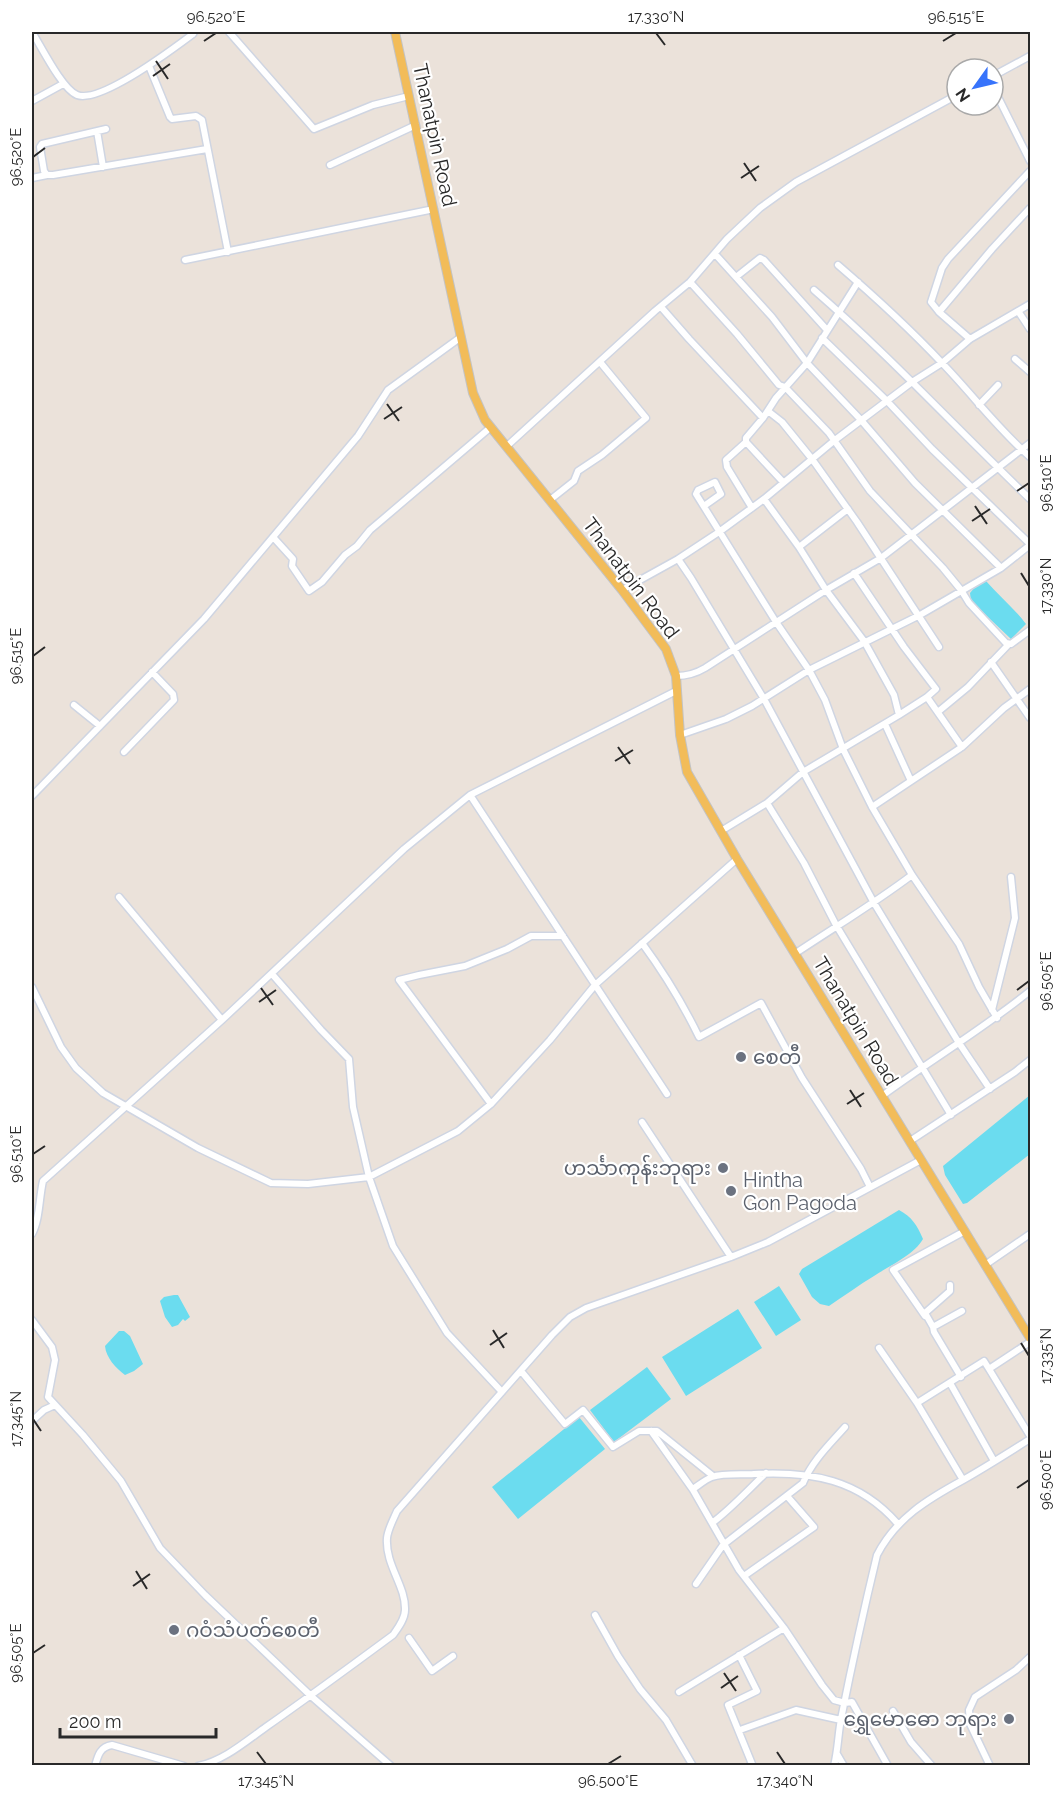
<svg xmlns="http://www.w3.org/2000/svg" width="1062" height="1797" font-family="Raleway,'Noto Sans Myanmar',sans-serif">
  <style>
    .water { fill: #6bdcef }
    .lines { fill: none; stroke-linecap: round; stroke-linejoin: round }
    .minor-casing { stroke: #cfd5e2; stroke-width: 9 }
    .major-casing { stroke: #c3c3c3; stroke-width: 10 }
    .minor { stroke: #fff; stroke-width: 6 }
    .major { stroke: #f2bc59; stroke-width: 8 }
    .ticks { fill: none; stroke: #292929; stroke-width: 2 }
    .worship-dot { fill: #6b7280; stroke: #fff; stroke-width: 2 }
    .labels { text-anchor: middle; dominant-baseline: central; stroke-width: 4.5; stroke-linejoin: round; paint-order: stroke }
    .street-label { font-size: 20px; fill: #292929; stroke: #fff }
    .worship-label { font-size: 20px; fill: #5b616d; stroke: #fff; text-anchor: start }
    .neatline { fill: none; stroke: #292929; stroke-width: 2 }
    .ticks-label { font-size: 15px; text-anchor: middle; fill: #292929 }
  </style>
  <rect width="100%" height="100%" fill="#ebe2da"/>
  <path class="water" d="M986,581C999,596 1014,608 1026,624L1011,639L971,601L970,593L975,587Z
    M1030,1095V1154L967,1203L963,1204L945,1175L943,1166Z
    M899,1210C912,1217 917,1225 923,1239C914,1255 889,1266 874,1276C859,1285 844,1296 829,1306L820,1304L812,1297L799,1274L802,1269Z
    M779,1286L801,1320L776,1336L754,1302Z
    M174,1295H178L190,1317L185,1321L183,1319L178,1325L172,1327L165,1317L160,1301L164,1297Z
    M738,1309L762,1348L686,1396L662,1357Z
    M119,1331H124L130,1336L143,1364L134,1371L125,1375C116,1368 106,1358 105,1346Z
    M647,1367L671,1399L614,1442L590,1410Z
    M579,1417L605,1449L518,1519L492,1487Z"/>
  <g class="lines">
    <defs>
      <path id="minor" d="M32,32C41,46 62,89 77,95C100,104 173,49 193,34L194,32
        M229,32L314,129L373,105L409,96
        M149,66L170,117L172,119L196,116L202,120L228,252
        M993,76L1030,56
        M993,87L1030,161
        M32,101L63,84
        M106,129L42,144L40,147L44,171L47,175H53L207,149
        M97,131L103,167
        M330,165L416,125
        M32,178L47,175
        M715,254L772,317L807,363L861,420L915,483L1001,568
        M185,260L434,209
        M838,265C874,296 910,329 942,363C972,394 998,429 1030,457
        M736,277L760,258L764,260L827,330
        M690,282L737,334L779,385L785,387L829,433L870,491L943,568L961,590L969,603L1006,643L1011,644L1030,630
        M814,290C890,356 958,430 1030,499
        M661,307L689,339L763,418
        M1018,311L1030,329
        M939,312L992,249L1030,208
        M822,338L887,401L932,449L1030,544
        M970,339L939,312L931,302L942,268L948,259L1030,171
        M1015,359L1030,372
        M979,405L998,385
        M768,411L782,422L812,459L857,522L939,647
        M746,442L783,482
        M507,446L655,311L690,282L727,239L760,208L796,182L957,95
        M764,499L799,547L826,590L864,641L894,695L899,715
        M550,500L574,481L578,471L602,455L646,418L600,362
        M704,506L721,494L715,482L698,490L696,494L776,622L809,670L825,700L843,749L872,807L912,875L959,944L979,987L997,1018
        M752,508L727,467L726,460L746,442V438L763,418L776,398L807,363L858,282
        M273,537L293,559L292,566L309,591L322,582L345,555L357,546L370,530L383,519L491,427
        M799,547L848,509
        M678,559L691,578L764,699L874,903L959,1043L990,1089
        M622,590L678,559L719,532L764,499L835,440L912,382L942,363L970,339L1030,304
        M991,662L1030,718
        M676,676C687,676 695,674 705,668L826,590L881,558L1030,443
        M74,705L100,726
        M939,711L968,687L1009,644
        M885,724L911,781
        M680,735L726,719L752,706L809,670L920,615L1001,568L1030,545
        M962,747L1004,708L1030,689
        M124,752L174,700L173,694L152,672
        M32,796L204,619L358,436L388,390L461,337
        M767,803L804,863L836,925L951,1115
        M872,807L962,747L927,697
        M721,831L767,803L803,772L899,715L927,697L936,689L904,647L854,573
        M119,897L222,1020
        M642,943C664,973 683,1004 699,1037L761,1003L802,1078L861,1169L870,1187
        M796,953C835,927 875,903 912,875
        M272,974L321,1030L349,1059L353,1107L369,1177L458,1131L491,1104L550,1040L595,985L737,859
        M32,987L61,1047L76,1068L103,1093L198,1148L271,1183L308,1184L369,1177L393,1246L447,1333L502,1392
        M992,1010L1015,918L1011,877
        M667,1094L470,795L676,691
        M882,1096C931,1060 983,1029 1030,991
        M491,1104L399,980L419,975L465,966L507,949L531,936H563
        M642,1122L731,1257
        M910,1141L1015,1072L1030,1060
        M32,1234C40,1219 39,1198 43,1181L222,1020L404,849L470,795
        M985,1265L1030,1234
        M925,1316L893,1270L965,1231
        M32,1320L52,1347L55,1360L48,1397L83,1435L121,1481L160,1548L205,1595L311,1696L391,1766
        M933,1327L925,1313L950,1291V1285
        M879,1348L917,1403L963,1480
        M989,1369L1030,1436
        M521,1371L565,1424L583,1410L613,1447L639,1431H657L713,1476
        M961,1377L934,1332L933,1327L962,1311
        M950,1383L994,1461
        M917,1403L984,1361L989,1369L1030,1342
        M32,1421L44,1410L55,1405
        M651,1431L693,1490L739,1570L784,1628L822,1685L834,1700L845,1703L852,1702L888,1766
        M693,1489C699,1485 706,1479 712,1477C723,1473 743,1475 754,1474C811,1471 859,1479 898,1524
        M712,1523C731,1509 748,1490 766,1473
        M744,1576L814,1527L787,1496
        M696,1584L723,1545L803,1483C812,1461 830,1444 845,1427
        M595,1615L618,1656L640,1689L666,1720L693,1766
        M409,1638L432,1671L453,1656
        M739,1655L757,1691L728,1705L752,1764L749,1766
        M679,1692L784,1628
        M893,1711L911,1742L932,1766
        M740,1730L796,1710L841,1720
        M837,1754L844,1766
        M95,1766C98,1755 100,1747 112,1745L184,1766
        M198,1766C223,1761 245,1742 266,1727C309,1697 351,1666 393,1635C398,1628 405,1619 405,1610C406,1586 385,1565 387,1538C388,1529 393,1520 397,1511L552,1335L570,1317L586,1308L731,1257L768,1242L921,1160
        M834,1766C838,1750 838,1735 841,1719C852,1664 864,1609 877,1555C896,1518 928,1499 963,1480C986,1467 1008,1453 1030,1439
        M990,1766L970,1724L969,1710L975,1697L1016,1670L1030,1657"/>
      <path id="major" d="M395,32L473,393L485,420L622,590L666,649L676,676L680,735L687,772L737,859L1030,1338"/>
    </defs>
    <use href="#minor" class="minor-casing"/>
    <use href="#major" class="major-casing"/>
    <use href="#minor" class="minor"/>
    <use href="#major" class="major"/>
  </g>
  <path class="ticks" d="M656,33L665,45M204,41L216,33M943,41L956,33M156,61L168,79M153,76L170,64M33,157L45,148M744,163L756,181M741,178L759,166M387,404L399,421M384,419L402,407M1017,491L1029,483M975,506L987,524M972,521L990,509M1021,573L1029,586M33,656L45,647M618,747L630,764M615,761L633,750M261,988L273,1005M1017,990L1029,981M259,1002L276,990M850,1090L861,1107M847,1104L864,1093M33,1154L45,1146M493,1330L504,1348M1021,1343L1029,1356M490,1345L507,1333M33,1419L41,1431M1017,1488L1029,1480M136,1571L147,1589M133,1586L150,1574M33,1653L45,1645M724,1673L736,1691M721,1688L738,1676M257,1752L266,1764M777,1752L785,1764M608,1764L621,1756"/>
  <g class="worship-dot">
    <circle cx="741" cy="1057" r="6"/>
    <circle cx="723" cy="1168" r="6"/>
    <circle cx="731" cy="1191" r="6"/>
    <circle cx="174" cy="1630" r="6"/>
    <circle cx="1009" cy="1719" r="6"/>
  </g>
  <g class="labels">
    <g class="street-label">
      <text transform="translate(435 135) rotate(78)">Thanatpin Road</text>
      <text transform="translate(631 578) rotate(53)">Thanatpin Road</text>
      <text transform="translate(856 1021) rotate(59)">Thanatpin Road</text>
    </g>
    <g class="worship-label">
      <text x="753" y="1057">စေတီ</text>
      <text x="711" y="1168" text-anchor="end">ဟင်္သာကုန်းဘုရား</text>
      <text x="743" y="1180">Hintha<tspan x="743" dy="23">Gon Pagoda</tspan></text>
      <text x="186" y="1630">ဂဝံသံပတ်စေတီ</text>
      <text x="997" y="1719" text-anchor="end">ရွှေမောဓော ဘုရား</text>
    </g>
  </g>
  <rect width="1062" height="1797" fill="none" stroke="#ffffff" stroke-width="66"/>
  <g transform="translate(975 87) rotate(236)"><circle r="28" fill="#ffffff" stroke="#a9a9a9" stroke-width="1.5"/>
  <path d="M0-4.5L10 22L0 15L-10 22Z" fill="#3773fb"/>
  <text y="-9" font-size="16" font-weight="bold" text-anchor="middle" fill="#292929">N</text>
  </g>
  <path d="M60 1728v9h156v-9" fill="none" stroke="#292929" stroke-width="3"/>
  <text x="69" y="1728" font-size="18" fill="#292929" stroke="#ffffff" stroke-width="4.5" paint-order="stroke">200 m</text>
  <rect x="33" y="33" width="996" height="1731" class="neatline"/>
  <g class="ticks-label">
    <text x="216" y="22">96.520°E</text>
    <text x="656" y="22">17.330°N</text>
    <text x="956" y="22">96.515°E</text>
    <text transform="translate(16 157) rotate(-90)" y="5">96.520°E</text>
    <text transform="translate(1046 483) rotate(-90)" y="5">96.510°E</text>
    <text transform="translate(1046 586) rotate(-90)" y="5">17.330°N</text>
    <text transform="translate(16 656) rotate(-90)" y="5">96.515°E</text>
    <text transform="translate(1046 981) rotate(-90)" y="5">96.505°E</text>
    <text transform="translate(16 1154) rotate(-90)" y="5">96.510°E</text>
    <text transform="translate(1046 1356) rotate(-90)" y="5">17.335°N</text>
    <text transform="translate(16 1419) rotate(-90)" y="5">17.345°N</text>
    <text transform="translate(1046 1480) rotate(-90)" y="5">96.500°E</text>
    <text transform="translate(16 1653) rotate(-90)" y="5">96.505°E</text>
    <text x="266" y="1786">17.345°N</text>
    <text x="608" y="1786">96.500°E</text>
    <text x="785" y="1786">17.340°N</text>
  </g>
</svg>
